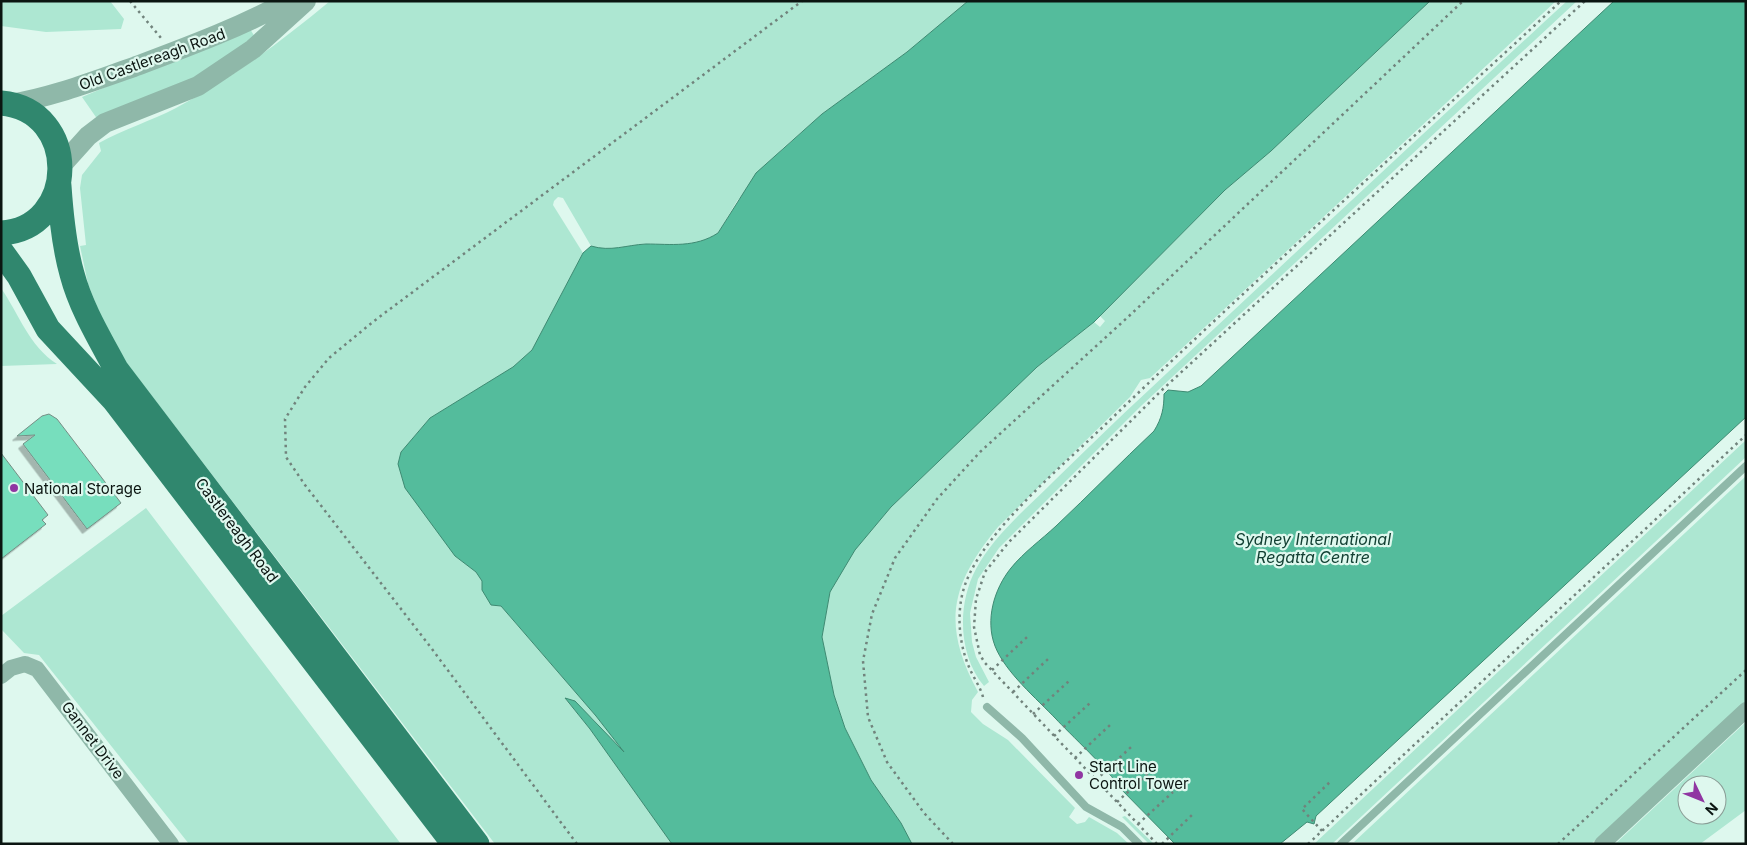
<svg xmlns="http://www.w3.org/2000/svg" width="1747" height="845" font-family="Inter,sans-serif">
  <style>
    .green { fill: #ade7d2; fill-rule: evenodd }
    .water { fill: #54bc9c; stroke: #3e8a72 }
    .building { fill: #77debd; stroke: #768e85; filter: url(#shadow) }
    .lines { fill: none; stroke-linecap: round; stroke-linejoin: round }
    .path { stroke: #71837c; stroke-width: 2.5; stroke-dasharray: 2.5 4; stroke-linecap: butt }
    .service { stroke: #8fb8a9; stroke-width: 8 }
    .minor { stroke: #8fb8a9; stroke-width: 16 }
    .tertiary { stroke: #8fb8a9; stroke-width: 20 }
    .primary { stroke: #30876e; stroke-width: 25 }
    .poi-dot { fill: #9036a2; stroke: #def8ee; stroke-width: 2 }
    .labels { text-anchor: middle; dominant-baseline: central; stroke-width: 4.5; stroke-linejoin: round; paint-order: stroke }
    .street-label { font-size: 15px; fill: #0b1511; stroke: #def8ee }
    .poi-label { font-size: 15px; fill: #0b1511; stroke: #def8ee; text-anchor: start }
    .water-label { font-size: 16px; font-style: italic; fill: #124033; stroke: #def8ee }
  </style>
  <defs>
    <filter id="shadow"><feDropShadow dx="-4.5" dy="4.5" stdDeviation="0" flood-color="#0004"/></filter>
  </defs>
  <rect width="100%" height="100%" fill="#def8ee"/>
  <path class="green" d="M1,1H110L124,19L121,29L46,32L1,26Z
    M330,1H968L907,52L822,114L783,148L737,201L718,233L709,240L695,244L665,246L645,244L605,250L591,246L563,198L558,197L554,201L553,205L583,253L532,350L513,367L430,418L411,440L455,556L476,572L482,581L491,605L501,606L596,716L629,759L592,718L565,699L590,729L672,844H495L122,357L102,319L88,284L80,246L86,245L80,188L82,175L101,151L99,143C124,129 151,121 176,108C231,79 282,41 330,1Z
    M1430,1H1556L1150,378L1141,380L1130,397L998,527C951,584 941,624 978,692L972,700L971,712L983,724L1008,740L1075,808L1069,817L1077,824L1085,822L1089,817L1117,833L1129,844H912L901,823L871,780L845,728L834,695L822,637L830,592L855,549L891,507L1037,367L1094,322L1100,327L1105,321L1100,316L1225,190L1271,151Z
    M1567,1H1577L1141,406L999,548L978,579L970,613L972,642L976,657L989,682L984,686C958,655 957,604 976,569C994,535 1027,508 1054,481C1086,450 1117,419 1150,389C1288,259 1427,130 1567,1Z
    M249,27L256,39L202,75L98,120L82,97Z
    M1,288C19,314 29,346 57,364L1,366Z
    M1746,440V457L1332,844H1314Z
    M1746,476V701L1591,844L1354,842Z
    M146,508L401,844H189L39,655L24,653L1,629V616Z
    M1746,722V810L1700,844H1615ZM1687,785H1717V815H1687Z
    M1125,816L1154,844H1149L1122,817Z"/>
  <path class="water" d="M968,1H1430L1271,151L1225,190L1094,322L1037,367L891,507L855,550L830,592L822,637L834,695L845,728L871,780L901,823L912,844H672L590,729L565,698L575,701L624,752L596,716L501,606L491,605L482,590V581L476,572L455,556L405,488L398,464L401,452L430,418L513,367L532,350L583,253L591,246C611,252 626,245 646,244C671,244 695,248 718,233L756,173L822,114L907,52Z
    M1614,1H1746V417L1316,816L1314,824L1307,822L1280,844H1175L1117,785C1115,776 1066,730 1056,719C1037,699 1005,672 995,646C985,620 994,589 1011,568C1024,552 1041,540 1056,526C1089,495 1121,462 1154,431C1162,418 1164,408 1164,394L1168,390L1188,392L1201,386Z"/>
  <path class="building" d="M49,414L57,419L121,503L87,529L23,444L35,435L17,436L42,416Z
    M1,453L48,515L42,520L46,524L1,559Z"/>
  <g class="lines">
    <path class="path" d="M130,1L161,38
      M992,670L1027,637
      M1013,692L1048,659
      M983,697C980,686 973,677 969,667C958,641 956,608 966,582C987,528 1066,463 1108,422C1256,279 1410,141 1561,1
      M1033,714L1069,681
      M1054,736L1090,703
      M1075,758L1110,725
      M1096,780L1131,747
      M1117,802L1152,770
      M1138,824L1173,792
      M1322,831L1302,809L1332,780
      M577,844L432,649L305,485L286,457L285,419L305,387L329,358L374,321L802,1
      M953,844L924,813L887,762L868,717L863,661L872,614L895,558L937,499L980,452L1128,317L1463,1
      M1157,844L985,663L980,655L974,627L976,599L985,572L1008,543L1163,389L1585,1
      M1162,844L1193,814
      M1308,844L1746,435
      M1558,844L1746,670"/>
    <path class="service" d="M987,707L1022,738L1086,807L1122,827L1139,844
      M1341,844L1746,466"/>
    <path class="minor" d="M1,676L11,668L25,664L37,669L171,844
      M1602,844L1746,710"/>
    <path class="tertiary" d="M10,104C53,97 93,81 134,67C187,47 239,28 288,1
      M61,166L88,136L105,123L198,86L253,49L306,1"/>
    <path class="primary" d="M1,103C81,110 78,229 1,233
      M59,186C61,215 64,246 72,274C81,308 100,339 116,369L477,844
      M1,251L19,276L48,329L114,400L454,844"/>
  </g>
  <g class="poi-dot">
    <circle cx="14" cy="488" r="5"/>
    <circle cx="1079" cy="775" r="5"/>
  </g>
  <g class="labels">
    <g class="street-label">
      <text transform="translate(152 59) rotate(-20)">Old Castlereagh Road</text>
      <text transform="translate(237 530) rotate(53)">Castlereagh Road</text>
      <text transform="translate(93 740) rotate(53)">Gannet Drive</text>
    </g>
    <g class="poi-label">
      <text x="24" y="488">National Storage</text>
      <text x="1089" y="766">Start Line<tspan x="1089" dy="17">Control Tower</tspan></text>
    </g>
    <g class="water-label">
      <text x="1313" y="539">Sydney International<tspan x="1313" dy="18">Regatta Centre</tspan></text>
    </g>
  </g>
  <rect width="1747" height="845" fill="none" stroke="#0b1511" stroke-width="5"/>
  <g transform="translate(1702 800) rotate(133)"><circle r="24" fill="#def8ee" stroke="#8a9d96"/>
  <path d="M0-4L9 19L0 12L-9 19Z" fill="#9036a2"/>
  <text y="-8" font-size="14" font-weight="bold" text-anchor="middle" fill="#0b1511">N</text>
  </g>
</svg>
